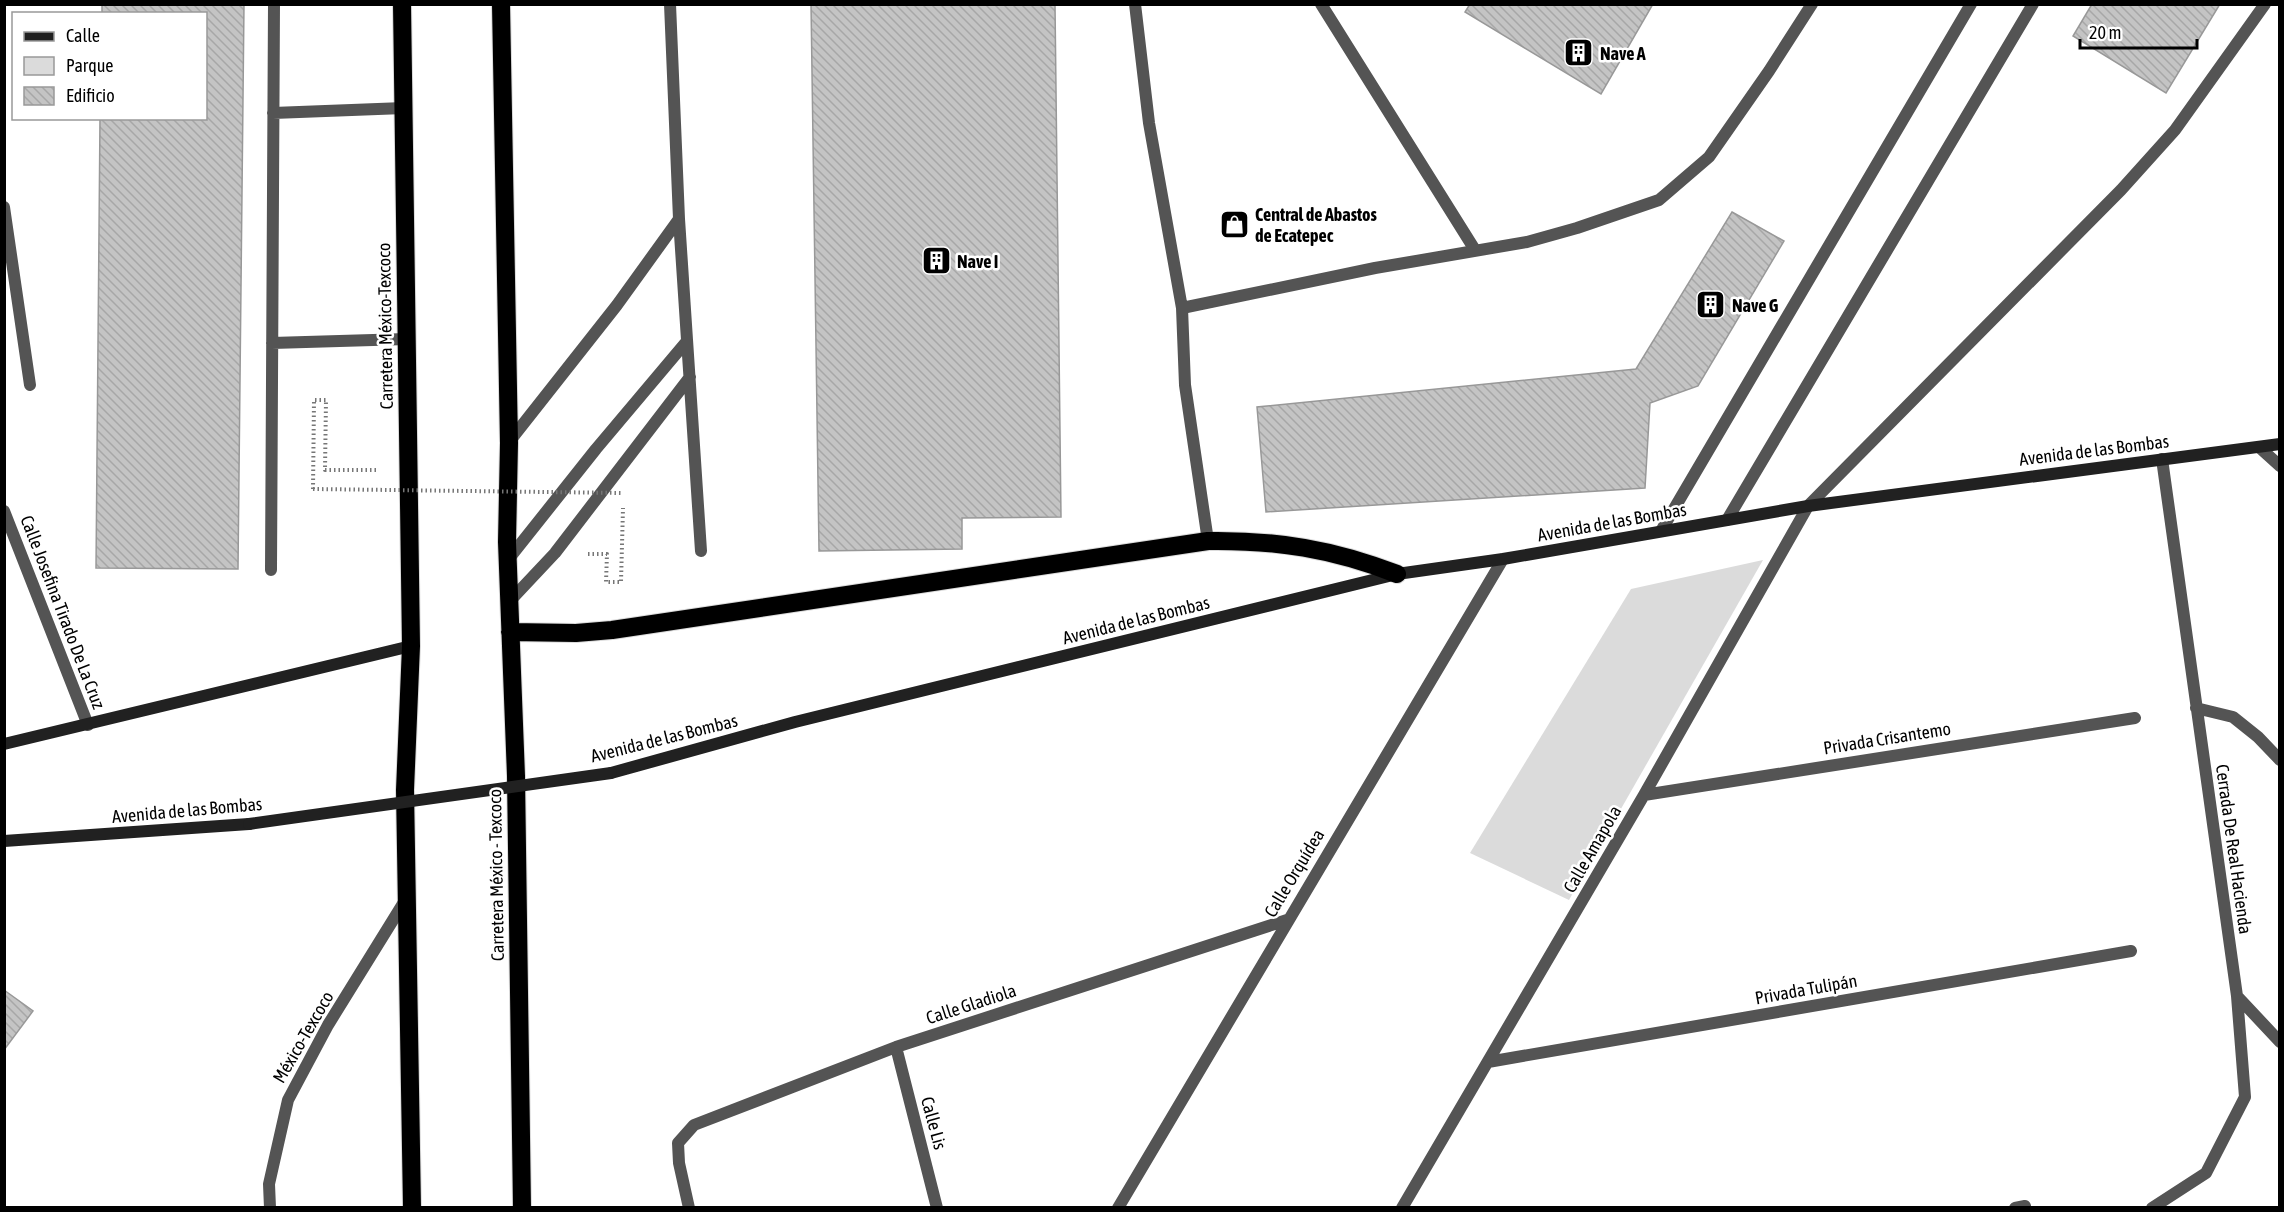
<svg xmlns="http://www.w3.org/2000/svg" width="2284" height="1212" font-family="'Asap Condensed',sans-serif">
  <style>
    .park { fill: #dbdbdb }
    .building { fill: url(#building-back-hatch); stroke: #989898; stroke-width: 1.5 }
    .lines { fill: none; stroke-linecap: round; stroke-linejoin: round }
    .highway-casing { stroke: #dbdbdb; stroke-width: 20 }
    .path { stroke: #767676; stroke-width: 4; stroke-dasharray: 1.5 3; stroke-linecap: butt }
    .lane { stroke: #545454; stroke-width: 12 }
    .street { stroke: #545454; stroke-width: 12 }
    .secondary { stroke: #212121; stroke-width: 12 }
    .highway { stroke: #000; stroke-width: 18 }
    .path-bridge { stroke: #767676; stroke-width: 4; stroke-dasharray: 1.5 3; stroke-linecap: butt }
    .secondary-bridge { stroke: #212121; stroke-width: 12 }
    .labels { text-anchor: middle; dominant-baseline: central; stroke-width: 5; stroke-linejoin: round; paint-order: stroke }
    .poi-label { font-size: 18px; font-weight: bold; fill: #000; stroke: #fff; text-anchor: start }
    .street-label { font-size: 18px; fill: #000; stroke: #fff }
  </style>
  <defs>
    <pattern id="building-back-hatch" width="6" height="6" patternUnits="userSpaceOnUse" patternTransform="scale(1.5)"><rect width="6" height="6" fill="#c4c4c4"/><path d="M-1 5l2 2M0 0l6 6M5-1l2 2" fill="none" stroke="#a7a7a7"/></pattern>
  </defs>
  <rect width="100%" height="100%" fill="#fff"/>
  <path class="park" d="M1763,560L1569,900L1470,853L1631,589Z"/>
  <path class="building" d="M102,4H244L238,569L96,568L100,118H206V14H102Z
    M811,4H1055L1061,517L962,518V549L819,551Z
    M1470,4H1653L1601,94L1465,12Z
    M2092,4H2220L2166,93L2073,36Z
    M1732,212L1784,241L1698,386L1650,403L1645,488L1266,512L1257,407L1636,369Z
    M4,990L33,1011L4,1050Z"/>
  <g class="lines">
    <defs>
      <path id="highway" d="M402,4L411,646L405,790L412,1208
        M501,4L509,443L507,542L516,776L522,1208
        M510,632L576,633L612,630L1208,541C1276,540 1333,549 1397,574"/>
    </defs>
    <use href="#highway" class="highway-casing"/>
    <path class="path" d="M313,489L314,400H326L325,470H379
      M588,554H607L606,582H621L623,508"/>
    <path class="lane" d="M670,4L679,219L701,551
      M1135,4L1149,123L1182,308
      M1321,4L1475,250
      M273,113L404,108
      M4,207L30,385
      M272,343L407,339
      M509,442L617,305L679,219
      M1808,506L2121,190L2175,130L2265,4
      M1727,520L2033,4
      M1661,531L1971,4
      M1208,541L1185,385L1182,308L1375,268L1527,242L1577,228L1659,200L1709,157L1769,71L1812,4
      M507,561L596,449L687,341
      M271,570L274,4
      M509,602L555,553L690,377"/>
    <path class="street" d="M2259,447L2280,466
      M4,511L88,725
      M2196,708L2233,717L2258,737L2280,760
      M1644,795L2135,718
      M2237,996L2280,1042
      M896,1047L937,1208
      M1488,1062L2131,951
      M270,1208L269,1184L288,1100L328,1025L406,899
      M689,1208L679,1163L678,1143L694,1125L896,1047L1287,920
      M1118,1208L1503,559
      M1402,1208L1644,795L1808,506
      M2015,1208L2025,1206
      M2152,1208L2206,1173L2245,1097L2237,996L2162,459"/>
    <path class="secondary" d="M4,744L411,646
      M611,773L795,722L1397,574L1503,559L1808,506L2280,444
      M4,841L249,824"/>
    <use href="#highway" class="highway"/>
    <path class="path-bridge" d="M313,489L623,493"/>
    <path class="secondary-bridge" d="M249,824L611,773"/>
  </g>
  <defs>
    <symbol id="building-square" viewBox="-11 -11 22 22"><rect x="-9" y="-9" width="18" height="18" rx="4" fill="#000" stroke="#fff"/><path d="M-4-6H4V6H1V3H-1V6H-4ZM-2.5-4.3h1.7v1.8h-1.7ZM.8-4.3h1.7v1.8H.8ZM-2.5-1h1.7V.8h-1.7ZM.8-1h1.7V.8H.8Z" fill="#fff"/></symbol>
    <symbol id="shop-square" viewBox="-11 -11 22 22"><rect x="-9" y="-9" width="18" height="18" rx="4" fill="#000" stroke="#fff"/><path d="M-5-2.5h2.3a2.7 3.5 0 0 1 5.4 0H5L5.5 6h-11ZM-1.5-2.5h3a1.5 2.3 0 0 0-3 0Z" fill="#fff"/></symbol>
  </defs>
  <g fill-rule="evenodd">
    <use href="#building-square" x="1562" y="36" width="33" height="33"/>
    <use href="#shop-square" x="1218" y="208" width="33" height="33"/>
    <use href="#building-square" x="920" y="244" width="33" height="33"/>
    <use href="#building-square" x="1694" y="288" width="33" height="33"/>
  </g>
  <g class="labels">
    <g class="poi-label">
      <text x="1600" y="53">Nave A</text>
      <text x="1255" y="214">Central de Abastos<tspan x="1255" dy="21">de Ecatepec</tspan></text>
      <text x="957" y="261">Nave I</text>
      <text x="1732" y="305">Nave G</text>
    </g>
    <g class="street-label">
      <text transform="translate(385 326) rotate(-91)">Carretera México-Texcoco</text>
      <text transform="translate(2094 450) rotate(-7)">Avenida de las Bombas</text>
      <text transform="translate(1612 522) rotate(-10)">Avenida de las Bombas</text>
      <text transform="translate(63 612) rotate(69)">Calle Josefina Tirado De La Cruz</text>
      <text transform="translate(1136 620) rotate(-14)">Avenida de las Bombas</text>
      <text transform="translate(664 738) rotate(-14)">Avenida de las Bombas</text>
      <text transform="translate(1887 738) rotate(-9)">Privada Crisantemo</text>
      <text transform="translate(187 810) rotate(-5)">Avenida de las Bombas</text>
      <text transform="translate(1592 849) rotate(-60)">Calle Amapola</text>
      <text transform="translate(2234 849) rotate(82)">Cerrada De Real Hacienda</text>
      <text transform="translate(1294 873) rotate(-59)">Calle Orquídea</text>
      <text transform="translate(496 875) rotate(-91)">Carretera México - Texcoco</text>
      <text transform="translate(1806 989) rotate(-10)">Privada Tulipán</text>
      <text transform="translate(971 1004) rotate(-18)">Calle Gladiola</text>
      <text transform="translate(303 1037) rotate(-60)">México-Texcoco</text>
      <text transform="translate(934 1123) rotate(75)">Calle Lis</text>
    </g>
  </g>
  <rect width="2284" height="1212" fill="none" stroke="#000000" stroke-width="12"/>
  <rect x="12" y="12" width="195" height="108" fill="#ffffff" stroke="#999999" stroke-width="1.5"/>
  <rect x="24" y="32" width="30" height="9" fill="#212121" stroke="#999999" stroke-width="1.5"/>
  <text x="66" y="42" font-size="18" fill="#000000">Calle</text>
  <rect x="24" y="57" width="30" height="18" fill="#dbdbdb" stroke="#999999" stroke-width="1.5"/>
  <text x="66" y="72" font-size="18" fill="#000000">Parque</text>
  <rect x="24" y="87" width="30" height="18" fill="url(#building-back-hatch)" stroke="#999999" stroke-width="1.5"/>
  <text x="66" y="102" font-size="18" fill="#000000">Edificio</text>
  <path d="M2080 39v9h117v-9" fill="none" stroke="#000000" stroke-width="3"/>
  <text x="2089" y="39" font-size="18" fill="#000000" stroke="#ffffff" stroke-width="4.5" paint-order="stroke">20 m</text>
</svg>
